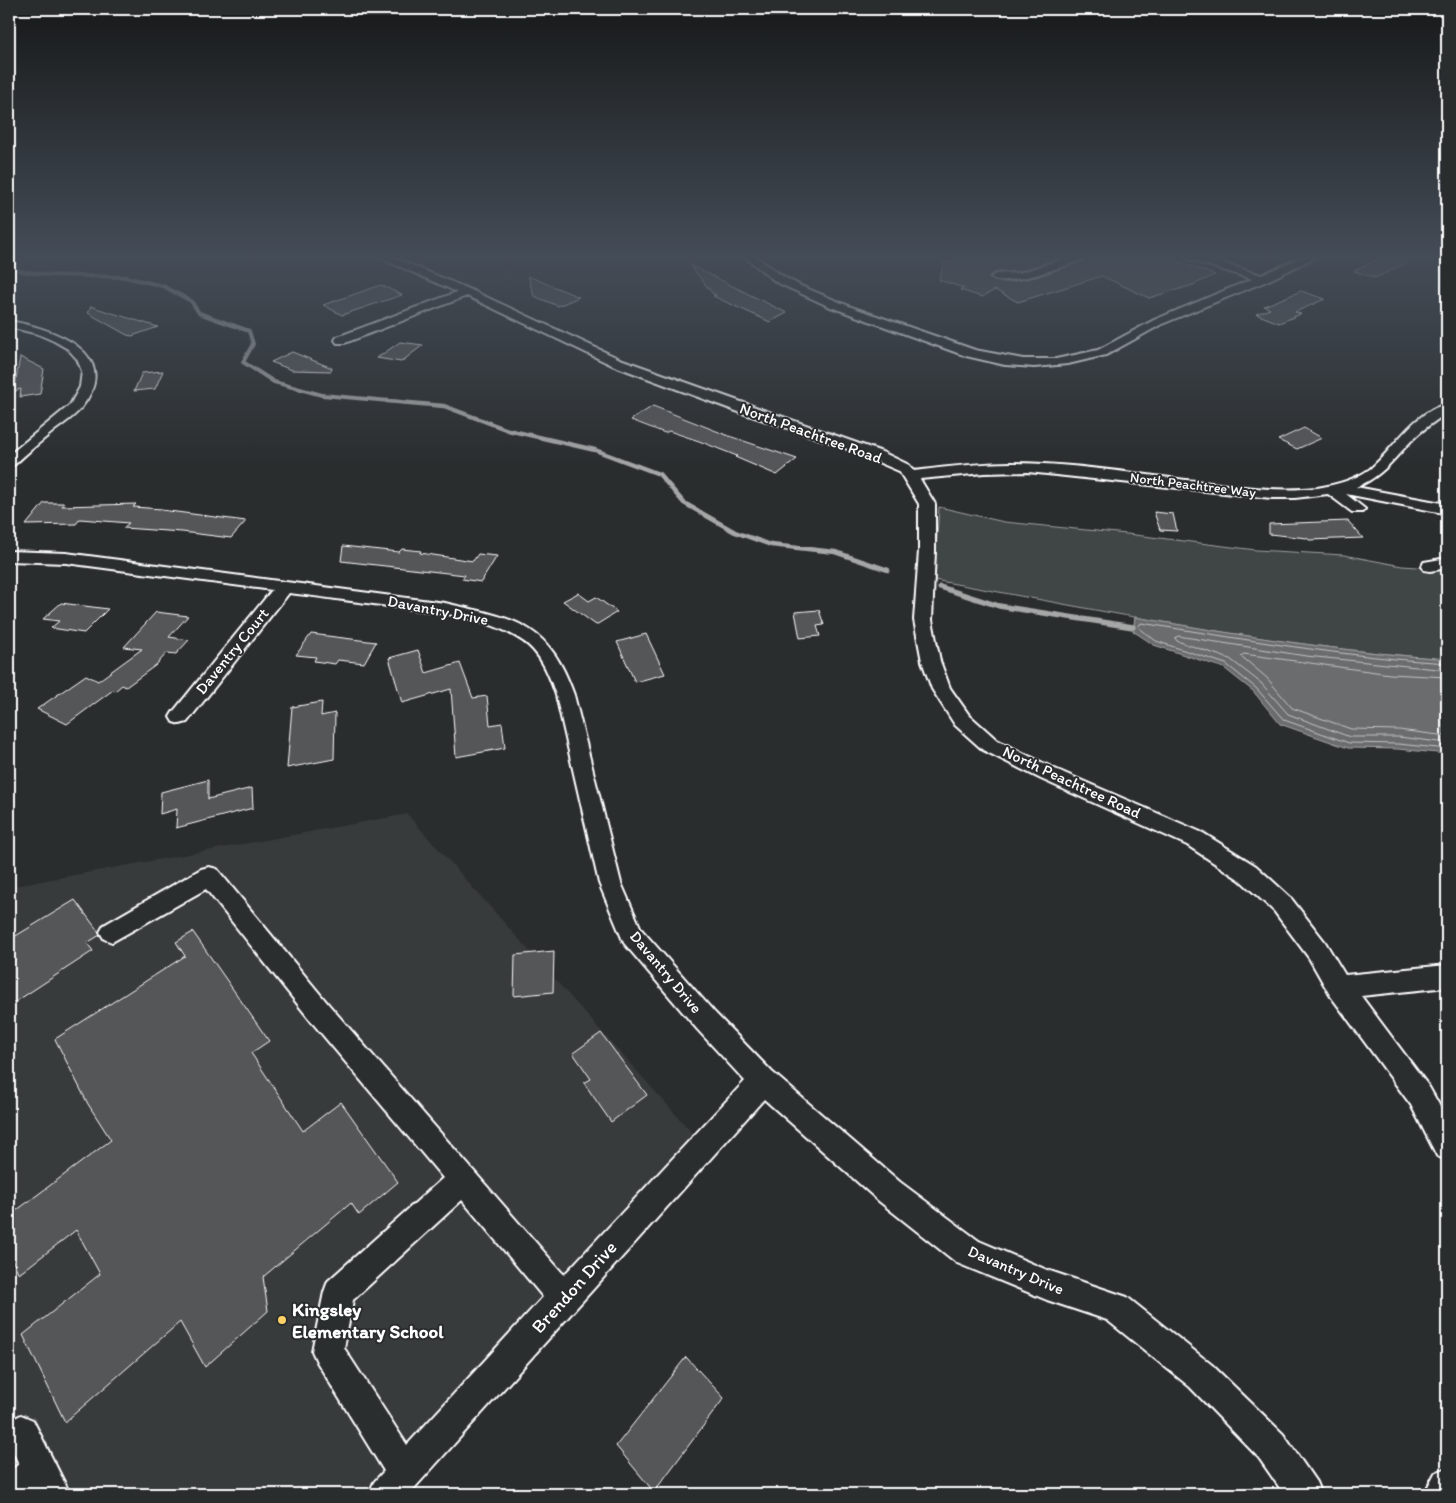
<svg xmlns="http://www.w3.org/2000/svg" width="1456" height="1503" font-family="Itim,sans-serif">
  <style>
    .built { fill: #373a3b }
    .green { fill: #414445; stroke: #a0a2a2 }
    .water { fill: #6a6c6d; stroke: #a6a7a7 }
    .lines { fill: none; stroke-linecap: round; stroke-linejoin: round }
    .shore { stroke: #c3c4c5; stroke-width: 1 }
    .stream-far2 { stroke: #a6a7a7; stroke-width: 4 }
    .stream-far1 { stroke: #a6a7a7; stroke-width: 4.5 }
    .stream { stroke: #a6a7a7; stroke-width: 5.5 }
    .building { fill: #555758; stroke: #fff }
    .minor-casing { stroke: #fff; stroke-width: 4 }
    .minor { fill: #2a2d2e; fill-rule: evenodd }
    .poi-dot { fill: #ffd166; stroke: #2a2d2e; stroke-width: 2 }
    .labels { text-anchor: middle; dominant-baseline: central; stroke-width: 4; stroke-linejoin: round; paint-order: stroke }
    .far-street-label { font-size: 14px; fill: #fff; stroke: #2a2d2e }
    .street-label { font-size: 16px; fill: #fff; stroke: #2a2d2e }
    .near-street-label { font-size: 19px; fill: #fff; stroke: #2a2d2e }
    .near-poi-label { font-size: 19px; font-weight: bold; fill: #fff; stroke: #2a2d2e; text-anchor: start }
  </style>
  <rect width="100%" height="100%" fill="#2a2d2e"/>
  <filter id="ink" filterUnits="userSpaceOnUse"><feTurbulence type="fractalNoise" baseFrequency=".02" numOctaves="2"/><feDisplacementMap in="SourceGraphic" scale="10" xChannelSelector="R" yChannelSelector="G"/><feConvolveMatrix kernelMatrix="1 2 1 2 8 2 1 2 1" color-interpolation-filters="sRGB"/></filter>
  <g filter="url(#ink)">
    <path class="built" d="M407,814L704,1146L405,1494H9V887Z"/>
    <path class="green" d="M939,507L1004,522L1127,534L1256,550L1344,555L1402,566L1447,569V659C1274,647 1104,611 934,580Z"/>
    <path class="water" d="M1135,617C1238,635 1342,652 1447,659V754L1398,749L1348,748L1280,724L1253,691L1224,668L1154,645L1133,631Z"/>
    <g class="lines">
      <path class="shore" d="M1447,663C1344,657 1243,639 1141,623L1138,627L1156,641L1226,664L1256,688L1284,720L1349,743L1398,744L1447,749
        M1447,670L1306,656L1178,636L1175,638L1177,641L1230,659L1261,683L1288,714L1350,737H1399L1447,743
        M1447,677L1390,674L1244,654L1241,656L1267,678L1292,708L1351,729L1399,730L1447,736"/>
      <path class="stream-far2" d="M9,266L20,271L50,275L125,277L163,286L191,301L199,313L249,331L253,344L243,362L274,382L322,395L401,402"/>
      <path class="stream-far1" d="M387,401L444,406L508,430L595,450L659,474L684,503L735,532L771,545L835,552L888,570"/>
      <path class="stream" d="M940,587L999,606L1133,627"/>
    </g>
    <path class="building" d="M970,257H1063L1020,271L996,272L989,276L998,282H1009L1036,277L1085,261L1087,257H1165L1215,275L1193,285L1149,298L1102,276L1018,302L995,290L982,297L960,290L964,288L939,280L944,263Z
      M1383,257H1418L1375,278L1354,271Z
      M690,265L787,313L770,322L713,296L716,295L712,293Z
      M528,276L579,297L558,306L534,296Z
      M381,285L402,295L342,315L323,305Z
      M1301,291L1325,299L1295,312L1301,314L1279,323L1256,314L1270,309L1264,306Z
      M91,306L99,309L158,327L132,336L127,335L88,313Z
      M400,342L423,345L401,362L377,358Z
      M292,352L332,368L331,371L292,370L271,362Z
      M20,357L44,369L40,394L20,397L21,389L14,391Z
      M163,371L155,389L134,391L142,373Z
      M653,406L729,436L797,459L777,475L735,457L737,456L699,441L669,431L665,433L631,420Z
      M1304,428L1322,438L1297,449L1278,440Z
      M44,503H64L62,506L136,504L133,507L162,509L161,510L246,521L231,538L182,532L123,528L129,523L80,519L76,524L26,525Z
      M1154,512L1173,514L1177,531L1160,530Z
      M1348,521L1363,538L1309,540L1307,538L1269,534V524Z
      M343,546L399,552L402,549L421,551L420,553L473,561L478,554L497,556L481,582L462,579L465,575L341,561Z
      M578,593L589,601L596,597L617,612L596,625L563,601Z
      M61,603L108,609L84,633L51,628L59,621L43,619Z
      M819,610L824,625L817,626L820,636L800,638L795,612Z
      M156,612L188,616L169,637L189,640L176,654L167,653L156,665L126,687L122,685L115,691L113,690L67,724L37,709L86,675L98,681L142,649L124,647Z
      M311,634L376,642L364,663L338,660L335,664L314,661L316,657L296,655Z
      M646,634L665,674L635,682L617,642Z
      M418,650L426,673L460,663L473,698L487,696L490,725L502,723L505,748L456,757L451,689L402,703L389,658Z
      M322,702L321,716L335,713L334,759L287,768L292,707Z
      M208,780V799L252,788L253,808L176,828L177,809L160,814L161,792Z
      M75,900L98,931L100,935L87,943L93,951L9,1006V940Z
      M193,932L269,1041L251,1053L303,1131L341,1102L398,1182L359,1215L351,1203L263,1277L268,1311L205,1367L180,1322L65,1422L23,1335L100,1274L76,1230L19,1274L9,1253V1216L111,1140L88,1104L55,1039L185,956L176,942Z
      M554,951L553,992L514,996L515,955Z
      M601,1033L647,1095L611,1122L584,1083L591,1079L573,1053Z
      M686,1357L724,1398L654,1492L616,1446Z"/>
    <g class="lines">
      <defs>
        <path id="minor" d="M378,257H392L471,290L620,359L882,452L909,465L914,471C946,467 979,463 1012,463C1067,463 1123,472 1178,479C1224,484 1270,493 1317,488C1335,485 1355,480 1370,469C1394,449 1414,411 1447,404V413C1435,421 1423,429 1413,439C1394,458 1382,477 1356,487L1447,504V512L1443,513L1346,494L1365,509L1362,512H1352L1328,494L1295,498H1271L1028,472L984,473L920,479L935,504V551L932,620L940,661L950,688L969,715L997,740L1055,769L1203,833L1256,866L1290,897L1325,942L1345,975L1447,965V987L1361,996L1429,1087L1447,1119V1160L1437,1156L1411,1105L1330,995L1309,958L1274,911L1240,880L1187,845L1041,779L983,750L955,725L932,689L922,661L914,620L919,551V504L899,471L833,443L736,411L612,365L467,296L345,343H337L335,340L337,337L457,292Z
          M745,257H756L784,277L801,286L854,308L975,350L1023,359H1056L1098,350L1154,320L1252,279L1188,259L1187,257H1203L1261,275L1302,257H1316L1267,281L1162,324L1106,355L1068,364L1034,367L1005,365L966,356L828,306L776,282Z
          M1069,257H1085L1084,259C1066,265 1004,289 991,277L996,274L1020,273Z
          M9,321C52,328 125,353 81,408C74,417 64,423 55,430C41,441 27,453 14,465L9,466V455L70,405L80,387L82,371L77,359L68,349L54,341L38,334L9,327Z
          M9,551L66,553L445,603C514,619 548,621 574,695L621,883L641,929L715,1013L772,1072L900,1182L979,1241L1047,1270L1127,1297L1212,1365L1283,1434L1316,1482L1321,1494H1284L1259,1458L1190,1387L1107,1320L1047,1300L957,1263L880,1202L764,1099L409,1494H369L374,1482L384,1471L317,1362L312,1351L324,1292L328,1281L443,1178L311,1021L206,889L112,942L104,939L100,932L104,925L201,869L209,867L217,869L329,1005L564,1275L745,1081L697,1029L624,943L599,883L556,695C549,675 541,653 523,641C486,616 437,612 395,607C359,602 324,597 289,593L187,722L180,724L173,722L170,717L173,712L272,590L66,563L9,561ZM462,1200L543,1297L407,1445L344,1348L353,1300Z
          M1447,558V568L1430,571L1424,570L1422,566L1424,562Z
          M21,1415L33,1420L70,1494H9V1472L19,1464L9,1443V1421Z
          M1447,1468V1494H1424L1435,1473Z"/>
      </defs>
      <use href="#minor" class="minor-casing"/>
      <use href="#minor" class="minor"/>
    </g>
  </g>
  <linearGradient id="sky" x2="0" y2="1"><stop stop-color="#171919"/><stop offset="0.55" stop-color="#444c57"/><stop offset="1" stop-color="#444c57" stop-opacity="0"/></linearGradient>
  <rect width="1456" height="467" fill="url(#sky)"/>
  <circle class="poi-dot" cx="282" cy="1320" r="5"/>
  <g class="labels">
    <g class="far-street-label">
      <text transform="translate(1193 485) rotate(7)">North Peachtree Way</text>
    </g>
    <g class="street-label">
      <text transform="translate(811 433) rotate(20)">North Peachtree Road</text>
      <text transform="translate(438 610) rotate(11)">Davantry Drive</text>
      <text transform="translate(232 651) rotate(-51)">Daventry Court</text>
      <text transform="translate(1072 782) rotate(25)">North Peachtree Road</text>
      <text transform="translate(666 972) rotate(50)">Davantry Drive</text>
      <text transform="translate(1016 1270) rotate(23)">Davantry Drive</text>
    </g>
    <g class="near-street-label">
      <text transform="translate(574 1287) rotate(-48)">Brendon Drive</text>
    </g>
    <g class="near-poi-label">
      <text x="292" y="1309">Kingsley<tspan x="292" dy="22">Elementary School</tspan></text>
    </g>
  </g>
  <rect width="1456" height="1503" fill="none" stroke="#2a2d2e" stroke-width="30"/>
  <rect x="15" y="15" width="1426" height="1473" fill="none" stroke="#fff" stroke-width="2" filter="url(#ink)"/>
</svg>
